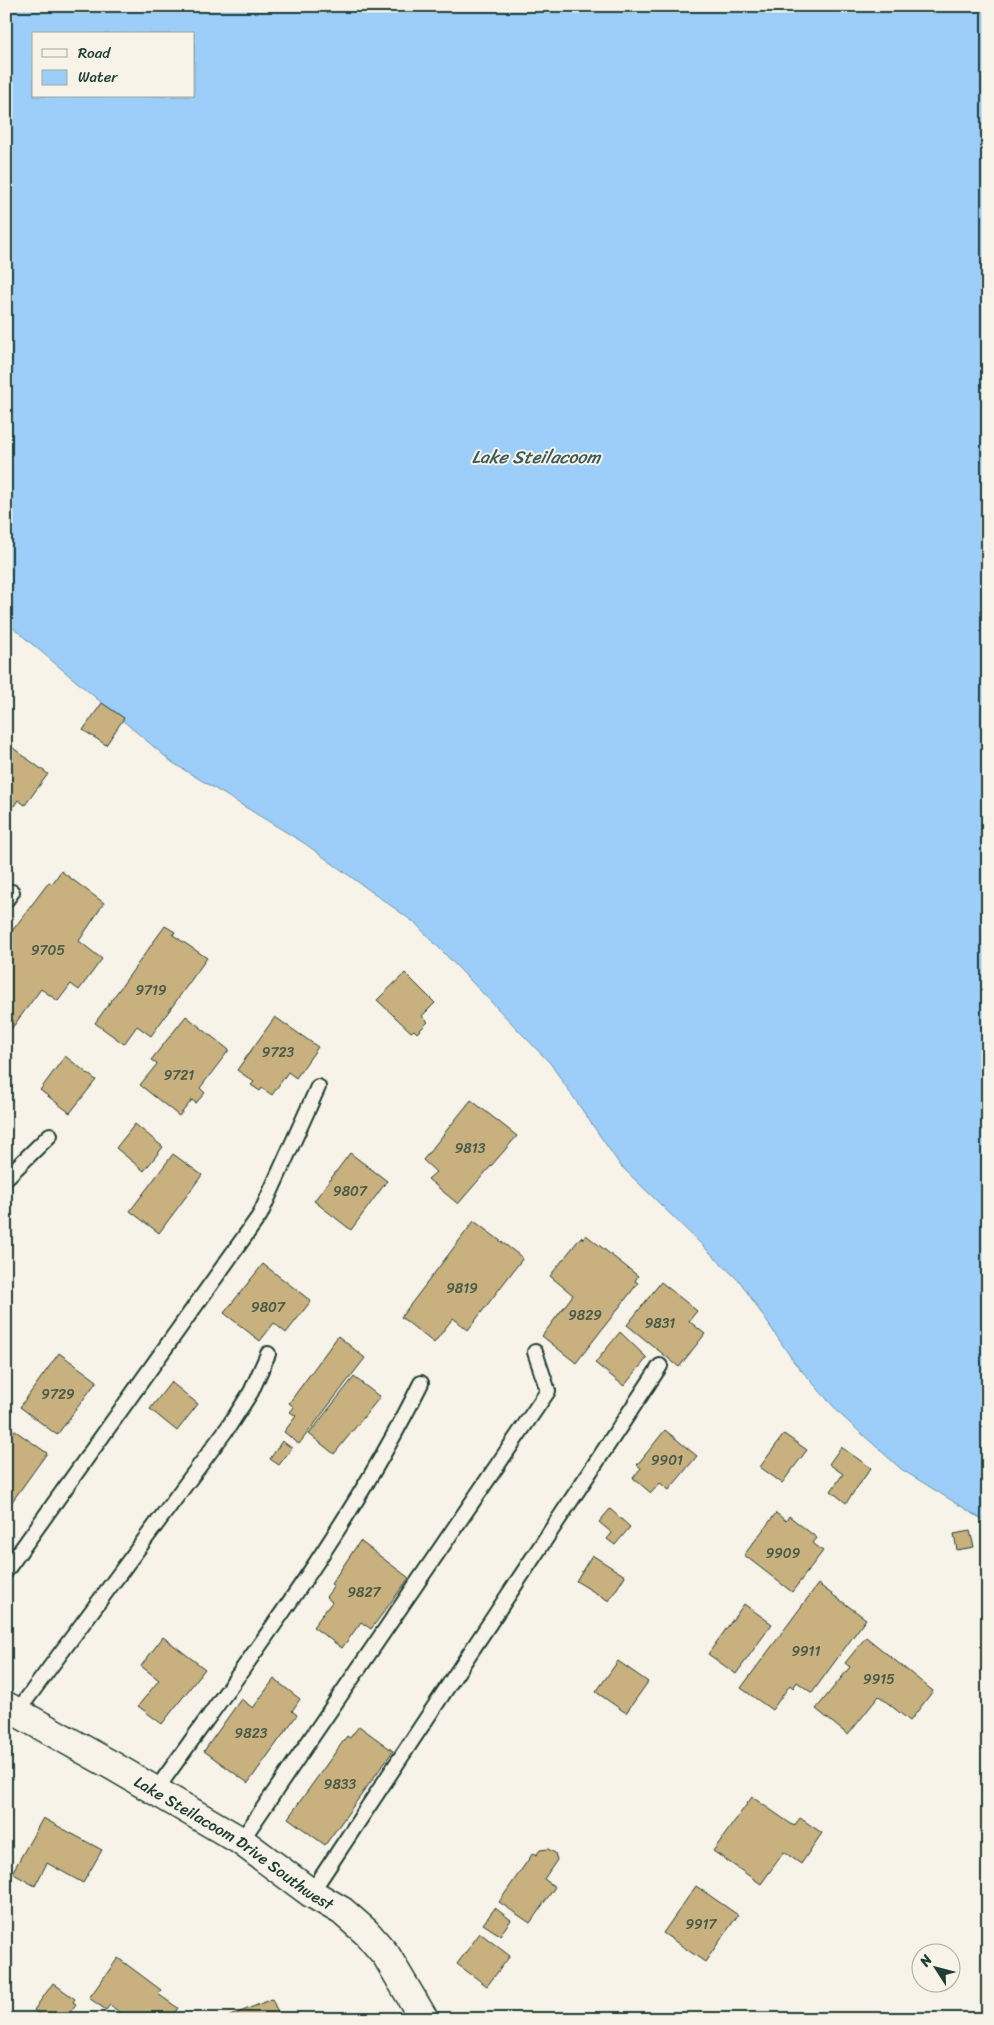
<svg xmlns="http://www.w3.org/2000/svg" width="994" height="2025" font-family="Sriracha,sans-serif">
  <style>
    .water { fill: #9ccef9; stroke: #6a94aa; fill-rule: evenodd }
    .building { fill: #c8b07f; stroke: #1f3d34 }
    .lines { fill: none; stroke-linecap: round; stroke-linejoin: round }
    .service-casing { stroke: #1f3d34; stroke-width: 18 }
    .minor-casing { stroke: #1f3d34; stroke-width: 31 }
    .service { stroke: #f7f3e8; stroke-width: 14 }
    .minor { stroke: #f7f3e8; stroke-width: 28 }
    .labels { text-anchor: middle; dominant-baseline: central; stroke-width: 4; stroke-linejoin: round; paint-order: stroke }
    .number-label { font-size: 14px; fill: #495a47 }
    .street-label { font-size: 16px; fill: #1f3d34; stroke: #f7f3e8 }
    .water-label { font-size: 18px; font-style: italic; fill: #385a5b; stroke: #f7f3e8 }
  </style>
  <rect width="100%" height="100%" fill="#f7f3e8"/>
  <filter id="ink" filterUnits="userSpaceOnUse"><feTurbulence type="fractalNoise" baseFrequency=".02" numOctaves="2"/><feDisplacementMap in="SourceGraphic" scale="10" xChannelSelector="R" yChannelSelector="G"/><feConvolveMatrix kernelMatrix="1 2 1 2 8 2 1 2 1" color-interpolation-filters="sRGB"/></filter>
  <g filter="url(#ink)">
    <path class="water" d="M6,6H988V1523L901,1469L841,1415L794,1362L741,1283L620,1165L550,1063L415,923L304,843L173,763L6,622ZM34,34H194V96H34Z"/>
    <path class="building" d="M102,703L124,718L106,745L83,730Z
      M9,745L48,774L25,805L18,800L14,806L6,801V749Z
      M61,871L104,903L79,941L102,959L79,990L71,984L58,1001L41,989L6,1036V939L49,882L52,884Z
      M165,926L175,932L173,935L207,958L151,1036L137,1026L124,1044L95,1023Z
      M405,973L435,1003L422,1016L428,1022L417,1033L414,1030L411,1032L377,1000Z
      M186,1016L229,1050L200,1088L205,1093L196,1103L192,1100L179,1116L140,1085L157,1064L151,1060Z
      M275,1017L318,1047L296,1078L288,1072L272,1095L262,1088L260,1091L251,1085L254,1082L237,1070Z
      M65,1056L96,1080L70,1113L40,1090Z
      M471,1100L517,1136L458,1204L428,1179L436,1172L423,1160Z
      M135,1124L163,1147L144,1171L116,1148Z
      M350,1153L387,1181L351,1230L314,1201Z
      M173,1154L202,1175L159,1233L130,1211Z
      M474,1221L523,1258L468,1330L453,1318L434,1343L401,1317Z
      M586,1235L638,1276L635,1281L638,1283L576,1363L542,1336L573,1295L550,1276L581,1237L583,1239Z
      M263,1264L311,1301L286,1333L274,1323L260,1341L224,1313Z
      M661,1282L697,1311L689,1321L705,1334L679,1367L627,1325Z
      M620,1332L647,1358L624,1386L595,1363Z
      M338,1336L365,1358L299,1444L284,1432L296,1416L290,1412L294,1407L289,1403Z
      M59,1353L97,1381L57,1435L20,1407Z
      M354,1377L380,1397L334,1454L309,1434Z
      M171,1382L198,1404L177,1431L150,1409Z
      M14,1430L47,1453L6,1510V1441Z
      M665,1430L697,1456L669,1490L660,1483L651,1493L633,1478L641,1468L637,1465Z
      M784,1434L807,1450L782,1483L760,1467Z
      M282,1441L292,1448L279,1465L270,1459Z
      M841,1447L871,1468L846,1503L831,1491L843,1474L829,1464Z
      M610,1509L630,1527L615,1545L607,1539L612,1533L599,1522Z
      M776,1513L786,1521L789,1516L817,1538L813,1543L823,1551L792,1592L744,1555Z
      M970,1531L974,1547L957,1550L954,1534Z
      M360,1541L409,1578L371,1629L361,1622L342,1648L313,1627L332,1602L326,1597L334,1586L331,1584Z
      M592,1555L625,1576L609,1601L576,1581Z
      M818,1584L866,1619L812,1693L797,1682L793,1688L790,1685L772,1710L741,1688Z
      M744,1604L772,1624L736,1674L708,1654Z
      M163,1637L205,1669L162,1724L138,1706L159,1680L141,1666Z
      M866,1637L933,1691L910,1721L879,1696L848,1735L816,1709L850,1667L845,1663Z
      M618,1661L648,1682L626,1713L596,1692Z
      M274,1679L300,1699L292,1711L297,1715L248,1783L204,1751L241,1699L253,1708Z
      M359,1726L393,1751L325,1845L288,1818L347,1736L350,1738Z
      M752,1797L794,1826L800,1818L822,1833L801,1864L784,1852L761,1884L713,1851Z
      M43,1818L102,1850L83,1883L47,1863L35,1886L12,1873Z
      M548,1849L555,1853L557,1860L544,1879L555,1887L530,1923L499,1902L533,1853L536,1855L540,1850Z
      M696,1886L738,1915L705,1962L663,1933Z
      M495,1908L511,1920L500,1935L483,1924Z
      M480,1933L510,1956L487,1986L457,1964Z
      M118,1958L161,1990L158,1994L178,2008L170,2019H128L110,2005L106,2010L89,1998Z
      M53,1983L75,1999L73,2002L76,2004L65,2019H46L34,2010Z
      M272,1999L281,2019H223Z"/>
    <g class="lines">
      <defs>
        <path id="service" d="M6,900L12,892
          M6,1178L50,1135
          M6,1571L260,1215L318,1087
          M17,1712L229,1426L251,1392L268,1354
          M156,1790C248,1661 351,1526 421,1383
          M241,1841L548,1391L535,1352
          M311,1893L660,1366"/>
        <g id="minor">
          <path id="s1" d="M6,1706L113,1766L241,1841L311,1893L342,1911L366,1932L386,1955L424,2019"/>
        </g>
      </defs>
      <use href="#service" class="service-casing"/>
      <use href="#minor" class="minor-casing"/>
      <use href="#service" class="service"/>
      <use href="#minor" class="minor"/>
    </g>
  </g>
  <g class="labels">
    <g class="number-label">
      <text x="48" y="950">9705</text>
      <text x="151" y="990">9719</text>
      <text x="278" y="1052">9723</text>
      <text x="179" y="1075">9721</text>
      <text x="470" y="1148">9813</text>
      <text x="350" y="1191">9807</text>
      <text x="462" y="1288">9819</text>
      <text x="268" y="1307">9807</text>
      <text x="585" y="1315">9829</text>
      <text x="660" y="1323">9831</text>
      <text x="58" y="1394">9729</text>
      <text x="667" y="1460">9901</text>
      <text x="783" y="1553">9909</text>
      <text x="364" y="1592">9827</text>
      <text x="806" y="1651">9911</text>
      <text x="879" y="1679">9915</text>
      <text x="251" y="1733">9823</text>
      <text x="340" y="1784">9833</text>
      <text x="701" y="1924">9917</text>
    </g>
    <g class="street-label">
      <text stroke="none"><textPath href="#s1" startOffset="266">Lake Steilacoom Drive Southwest</textPath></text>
    </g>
    <g class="water-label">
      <text x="536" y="457">Lake Steilacoom</text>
    </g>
  </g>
  <rect width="994" height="2025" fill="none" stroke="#f7f3e8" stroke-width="25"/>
  <rect x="12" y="12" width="969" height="2000" fill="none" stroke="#1f3d34" stroke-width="2" filter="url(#ink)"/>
  <rect x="32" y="32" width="162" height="65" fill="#f7f3e8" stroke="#a1aaa0"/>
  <rect x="42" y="49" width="25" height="8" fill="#f7f3e8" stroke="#a1aaa0"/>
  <text x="78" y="58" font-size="15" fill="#1f3d34">Road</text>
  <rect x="42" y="70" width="25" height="15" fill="#9ccef9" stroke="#a1aaa0"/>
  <text x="78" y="82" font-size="15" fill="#1f3d34">Water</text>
  <g transform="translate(936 1968) rotate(306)"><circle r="24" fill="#f7f3e8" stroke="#a1aaa0"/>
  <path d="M0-4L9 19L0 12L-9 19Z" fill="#1f3d34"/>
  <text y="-8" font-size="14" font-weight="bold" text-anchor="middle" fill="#1f3d34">N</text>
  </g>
</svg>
